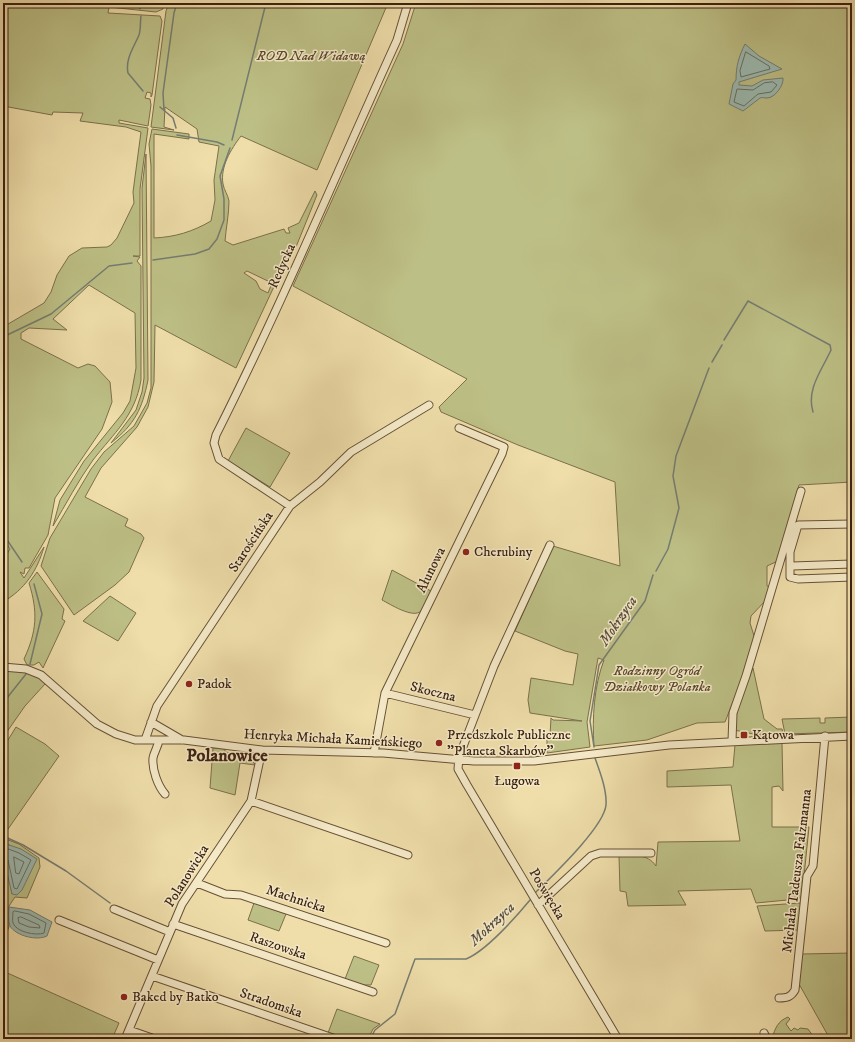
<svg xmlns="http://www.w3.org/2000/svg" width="855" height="1042" font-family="'IM FELL DW Pica',serif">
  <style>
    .green { fill: #bdc086; stroke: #7c704c; fill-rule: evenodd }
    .water { fill: #9cbbb2; stroke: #757d72 }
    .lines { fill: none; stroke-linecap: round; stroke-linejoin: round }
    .shore { stroke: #6b6e62; stroke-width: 1 }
    .stream { stroke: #757d72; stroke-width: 1.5 }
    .minor-casing { stroke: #675038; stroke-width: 9 }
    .minor { stroke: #f5eac8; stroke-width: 7 }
    .poi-dot { fill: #8f2418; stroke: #f5eac8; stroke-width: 1.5 }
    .labels { text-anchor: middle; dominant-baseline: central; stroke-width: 3; stroke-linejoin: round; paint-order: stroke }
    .park-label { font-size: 14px; font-style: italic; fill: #5b482f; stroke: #f5eac8 }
    .street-label { font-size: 14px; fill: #3a2012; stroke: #f5eac8 }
    .poi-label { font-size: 14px; fill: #3a2012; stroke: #f5eac8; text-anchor: start }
    .water-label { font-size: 15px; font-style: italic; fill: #574e42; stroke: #f5eac8 }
    .district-label { font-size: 18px; font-weight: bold; fill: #3a2012; stroke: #f5eac8 }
  </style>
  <rect width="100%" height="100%" fill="#efdeaa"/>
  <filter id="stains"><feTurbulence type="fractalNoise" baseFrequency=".005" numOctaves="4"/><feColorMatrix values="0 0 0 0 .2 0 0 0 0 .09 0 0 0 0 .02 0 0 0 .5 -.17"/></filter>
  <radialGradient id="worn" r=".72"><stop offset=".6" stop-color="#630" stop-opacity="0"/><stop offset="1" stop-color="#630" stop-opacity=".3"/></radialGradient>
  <path class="green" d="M3,3H163V9L156,12L109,7L108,13L160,16L162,21L152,95L151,97V93L147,92L145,98L150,99L151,105L148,126L119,120V123L148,128L140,189V256H133L140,257L137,261L141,266V380C135,416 114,433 93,460C78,481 66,504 53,526L60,500L84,461L123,413L130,401L136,368L135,313L89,285L53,319L67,330L29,328L21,333V339L78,368L88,364L95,366L110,382L112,402L102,429L55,498L48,535L29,568H25L24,574L20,572L24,578L44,547C37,571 25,589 3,602V560L10,549L3,539V327L44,303L51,292L57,275L69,256L82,248L107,247L111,245L117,238L134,203L133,192L141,132L126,127L80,121L83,113L53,112L52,115L3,106Z
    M169,3H388L317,170L241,136C231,149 220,167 223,184C224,190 228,195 229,201C229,214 226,228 225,241L233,245L284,229L286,233H290L288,228L299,223L315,191L317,195L296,247L295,245L291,246L292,248L236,368L155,325L154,382L148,407L137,427L101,468L85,497L128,519L125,526L141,534L144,538L129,572L115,585L74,615L41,566L50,538L91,469L104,452L134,426L147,403L151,388V166L149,144L152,129L189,134V139L154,134V238C175,237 192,232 211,221L215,200L214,180L219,146L199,142L197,129L165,107L164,127L174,130L151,127L166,11ZM247,271L272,283L268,293L260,289L256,281L244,273Z
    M416,3H852V482L799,485L778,561L767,566V586L770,587L766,600L751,616L750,623L755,639L747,666L725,722L697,723L647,740L594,746C592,718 594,686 604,660L598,658L587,722L590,747L547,753V735H550L551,718L553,720L582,721L530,713L528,700L531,678L573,685L578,654L565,651L515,631L553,546L620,566L615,482L518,445L441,412L439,407L467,379L293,286L403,44Z
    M146,154L148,380C142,409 135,424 111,443L136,410L142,392L144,378L142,188Z
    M246,428L290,453L270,487L228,461Z
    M392,570L431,591C428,596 426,606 421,611C413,619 390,604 382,600Z
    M37,572L64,609L62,619L65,621L43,668L39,662L34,665H27L24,659C37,631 38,612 29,583Z
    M110,596L136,613L118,641L83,621Z
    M753,668L764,719L777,729H782L783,734L758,735L734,730L738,705Z
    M3,670C17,671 37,671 45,684L25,706L4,736Z
    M852,717V732L785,734L782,719L820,718V723H825V718Z
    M16,727L45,744L59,756L6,832L3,830V748Z
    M782,743L783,791L779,786L772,787V827H809L802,896L798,899L756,903L751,889L678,891L686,905L628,906L626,892L620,891L619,856C634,856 647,853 656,866L658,842L740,841L731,785L667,787V771L733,767L735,745Z
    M213,748L225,749V752L250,756L255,765L240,763L235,795L210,788Z
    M3,838L19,844L39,858L40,867L27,898L15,897L9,906V927L3,941V845L12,894V846L3,843Z
    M254,903L286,914L279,931L248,920Z
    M800,903L803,905L800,930L765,931L757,906Z
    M852,953V1039H830L799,984L802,954Z
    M354,956L379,965L371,985H364L345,979Z
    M3,971L119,1023L112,1039H3Z
    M337,1009L380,1024L373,1029L368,1039C353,1039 342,1038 328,1033Z
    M788,1017L790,1019L786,1024L791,1031L794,1028L798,1030L800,1028L808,1029L813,1036L822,1034L824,1039H772C775,1028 778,1021 788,1017Z"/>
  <path class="water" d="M745,44L759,56L782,69L739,82V85L752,86L763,80L783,78C784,85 775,98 767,98C764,98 762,97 760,98L743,111L729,104L733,84L736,80C736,66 739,56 745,44Z
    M3,843L21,849L37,859L22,890L17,895L12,894L5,864Z
    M9,907L30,910L52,922L47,936C37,941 16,936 10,926C8,921 9,912 9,907Z"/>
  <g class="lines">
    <path class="shore" d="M746,52L769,66L770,69L741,77L740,71Z
      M773,82L777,85L771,92L758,94L744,106L734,102L737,89L753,90L764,83Z
      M3,847L19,853L31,860L17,889L14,888L8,860L3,858
      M14,857L24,862L19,874L16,873Z
      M15,911L29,914L46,923L44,933C36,936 16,932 13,923C12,920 13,916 13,912Z
      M21,917L39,925L40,928L29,927L19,923L18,918Z"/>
    <path class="stream" d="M138,3L140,9
      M141,16C140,22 141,29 139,35C134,47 125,59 128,73L143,91
      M160,107L173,118L176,128
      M164,110L163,93L174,13L177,3
      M177,135L217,142L224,145
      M232,140L266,3
      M153,260L195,254L209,249L217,239L224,220V199L220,176L230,148
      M3,337L51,314L109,266L132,263
      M724,340L748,301L830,345L831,350C822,370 806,389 813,412
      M712,362L722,345
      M3,534L22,562
      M656,571L668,549L679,508L673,476L676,456L709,368
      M30,664L42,614L34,584
      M3,703L26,674
      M594,747L590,721L599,665L645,601L653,575
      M3,836L23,845L66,871L110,903
      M536,892C552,876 604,827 606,805C607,790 600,772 595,758
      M116,906L122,908
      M370,1039L375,1030L395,1014L415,959H466C486,951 516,917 530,900"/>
    <defs>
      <path id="minor" d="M290,506L219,459L214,443L216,435C281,306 337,172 397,40L408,3
        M852,524L798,525L790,552V577L798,579L852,577
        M550,545L494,666L459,757L458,769L467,785L618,1039
        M792,566L852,564
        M3,667L26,669L41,675L97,724L116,734L135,740H184L262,750L383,753L474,761H534L669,745L852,736
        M385,693L475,715
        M151,722L182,740
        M145,740L157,706L290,506L320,482L351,452L429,405
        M159,740C158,747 154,752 153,758C152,770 158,786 165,794
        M732,741L733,713L746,676L801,491
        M374,753L385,693L502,454L504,447L459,428
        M251,801L408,855
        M197,883L225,894L241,895L386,943
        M538,905L591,856L600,853H651
        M114,909L170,932
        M59,920L158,960
        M173,924L373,992
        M152,976L336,1039
        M779,998C787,998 791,997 795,990L807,876L813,866L825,736
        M129,1030L155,1039
        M764,1033L767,1039
        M125,1039L182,904L251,801L262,750"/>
    </defs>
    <use href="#minor" class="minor-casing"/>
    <use href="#minor" class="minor"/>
  </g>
  <g class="poi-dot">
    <circle cx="466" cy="552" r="4"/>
    <circle cx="189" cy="684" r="4"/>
    <rect x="740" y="731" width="8" height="8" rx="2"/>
    <circle cx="439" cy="743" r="4"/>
    <rect x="513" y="762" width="8" height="8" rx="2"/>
    <circle cx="124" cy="997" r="4"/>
  </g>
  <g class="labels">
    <g class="park-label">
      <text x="311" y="56">ROD Nad Widawą</text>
      <text x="657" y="671">Rodzinny Ogród<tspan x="657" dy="16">Działkowy Polanka</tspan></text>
    </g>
    <g class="street-label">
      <text transform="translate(282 266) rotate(-66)">Redycka</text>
      <text transform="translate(251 542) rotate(-57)">Starościńska</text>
      <text transform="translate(431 570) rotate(-64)">Ałunowa</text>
      <text transform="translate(433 692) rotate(14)">Skoczna</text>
      <text transform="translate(333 739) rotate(3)">Henryka Michała Kamieńskiego</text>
      <text transform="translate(797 871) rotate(-83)">Michała Tadeusza Falzmanna</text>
      <text transform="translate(187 876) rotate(-58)">Polanowicka</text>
      <text transform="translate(547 894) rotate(59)">Poświęcka</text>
      <text transform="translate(296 899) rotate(18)">Machnicka</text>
      <text transform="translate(278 946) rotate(19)">Raszowska</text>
      <text transform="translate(271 1003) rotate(19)">Stradomska</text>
    </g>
    <g class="poi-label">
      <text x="474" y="552">Cherubiny</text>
      <text x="197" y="684">Padok</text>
      <text x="447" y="735">Przedszkole Publiczne<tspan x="447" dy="16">"Planeta Skarbów"</tspan></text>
      <text x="752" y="735">Kątowa</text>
      <text x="517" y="781" text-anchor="middle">Ługowa</text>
      <text x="132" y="997">Baked by Batko</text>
    </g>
    <g class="water-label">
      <text transform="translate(618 621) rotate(-56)">Mokrzyca</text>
      <text transform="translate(492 924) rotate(-43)">Mokrzyca</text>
    </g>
    <g class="district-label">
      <text x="227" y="756">Polanowice</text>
    </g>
  </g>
  <rect width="855" height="1042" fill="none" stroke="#efdeaa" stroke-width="16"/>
  <rect x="4" y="4" width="847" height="1034" fill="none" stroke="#3a2012" stroke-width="2"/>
  <rect x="8" y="8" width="839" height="1026" fill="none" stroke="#3a2012"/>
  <rect width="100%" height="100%" filter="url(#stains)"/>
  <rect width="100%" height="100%" fill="url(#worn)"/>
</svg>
